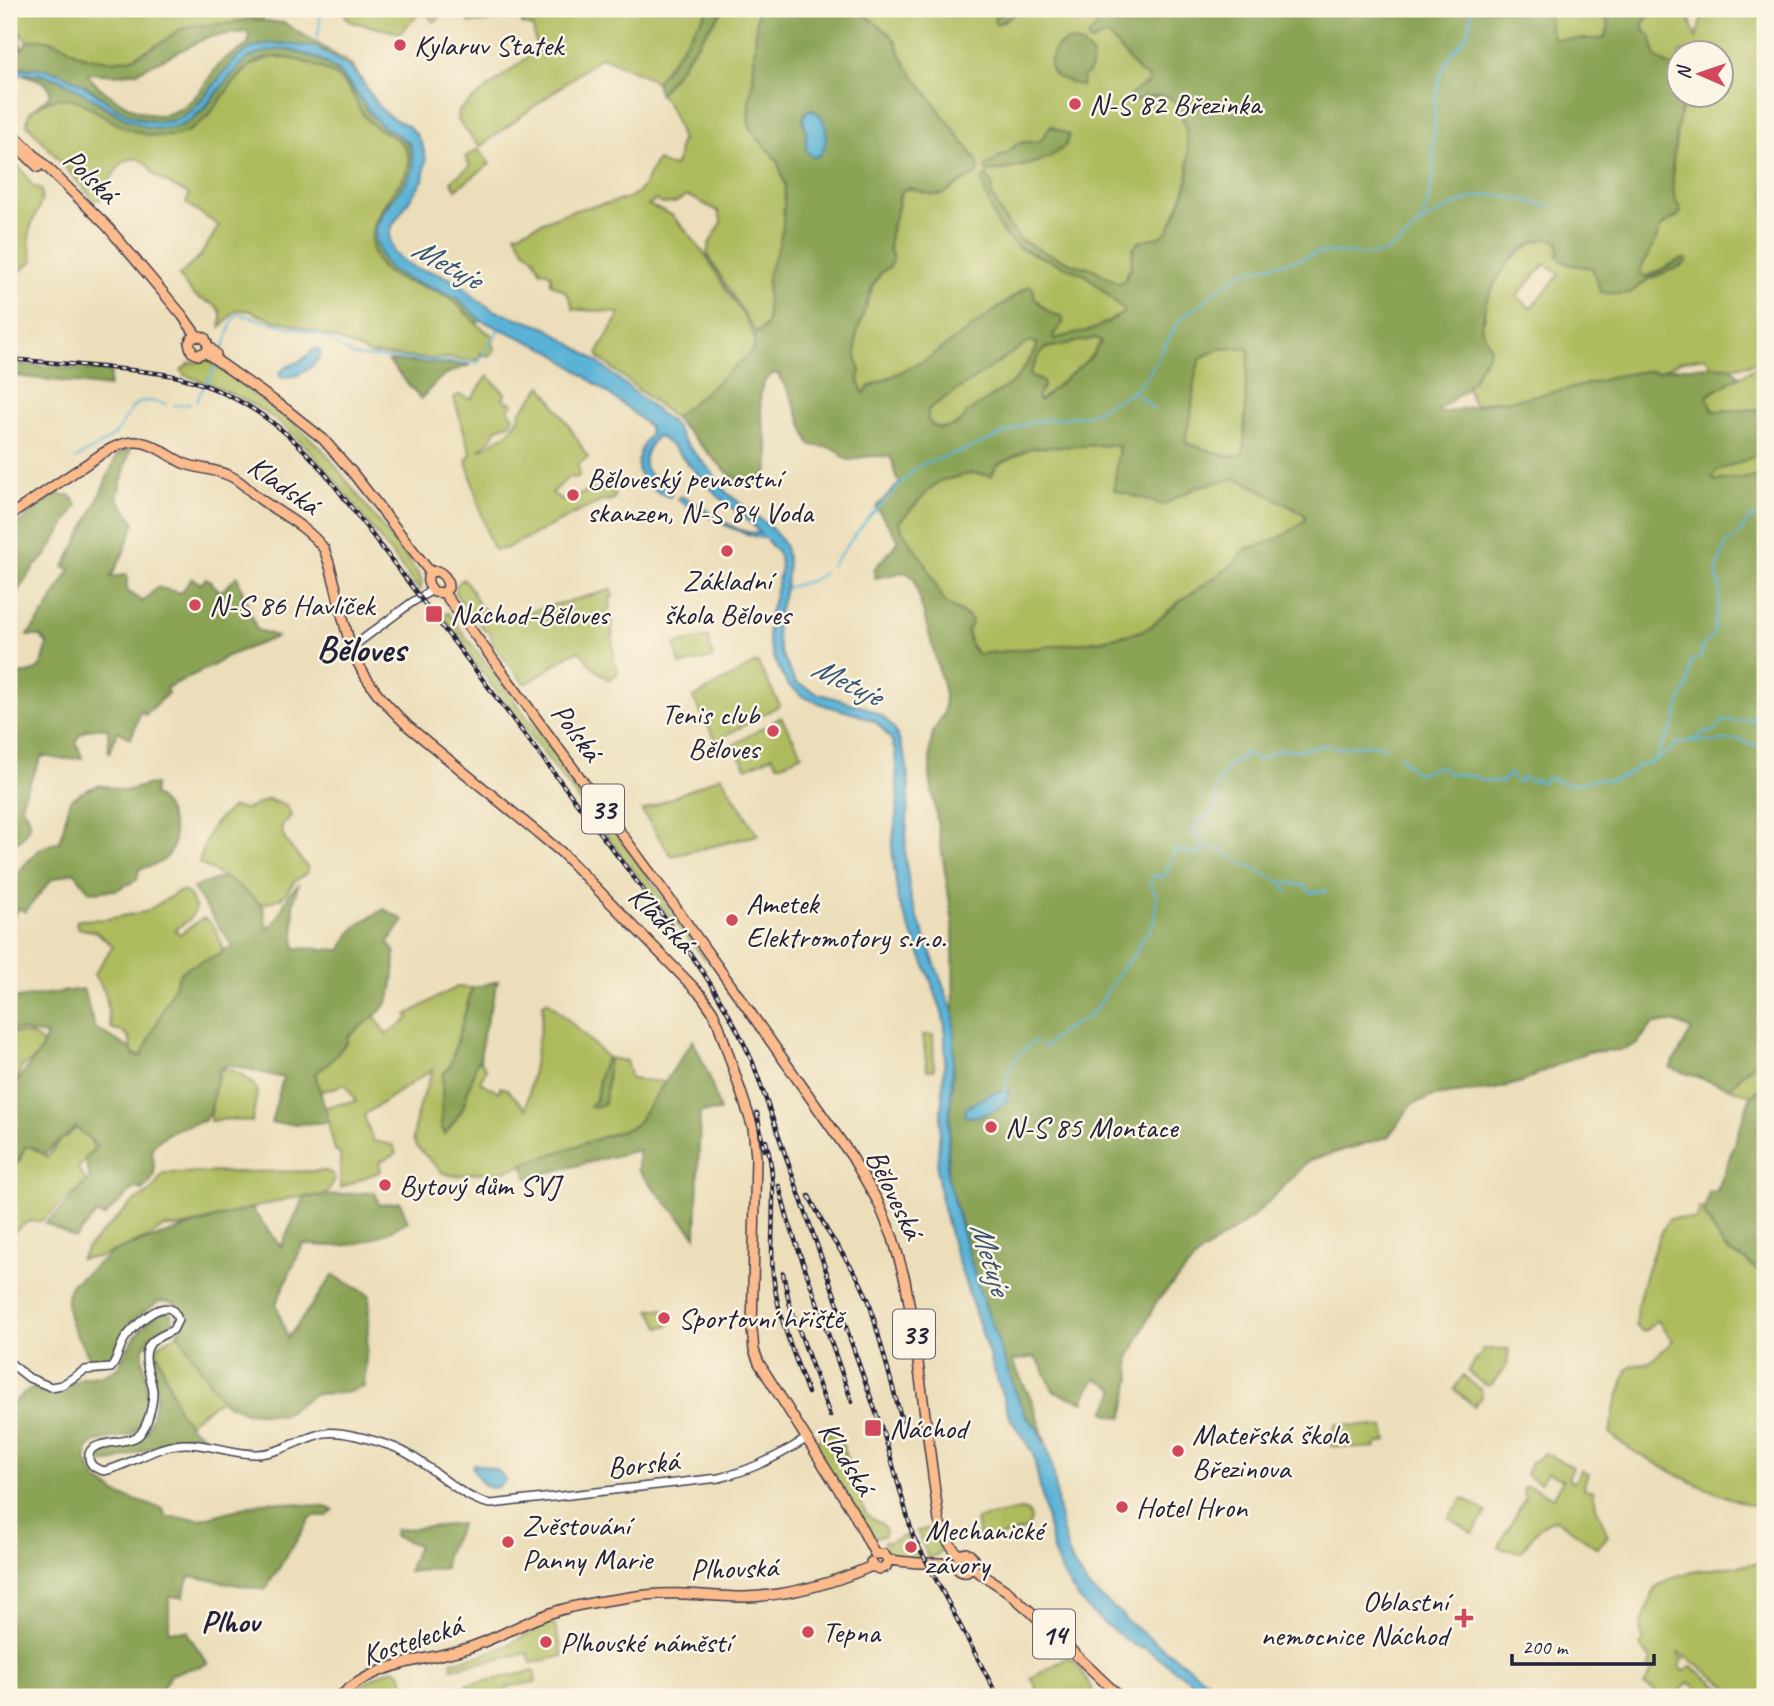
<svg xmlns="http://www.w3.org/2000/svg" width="1774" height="1706" font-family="Caveat,sans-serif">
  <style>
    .green { fill: #aebb5d; stroke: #686e4c; stroke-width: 2; fill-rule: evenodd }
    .forest { fill: #8aa354; stroke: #566248; stroke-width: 2; fill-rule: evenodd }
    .water { fill: #5ab3d7; stroke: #3e6a89; stroke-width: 2 }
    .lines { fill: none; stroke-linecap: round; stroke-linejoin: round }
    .stream { stroke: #5ab3d7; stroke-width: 2 }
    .minor-casing { stroke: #403e4e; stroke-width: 10 }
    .major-casing { stroke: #403e4e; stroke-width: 12 }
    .minor { stroke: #fff; stroke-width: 7 }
    .major { stroke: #fbbb8d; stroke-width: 9 }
    .rail-casing { stroke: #22223b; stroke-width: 4.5 }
    .rail { stroke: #fcf5e5; stroke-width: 2; stroke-dasharray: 5; stroke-linecap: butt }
    .poi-dot { fill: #d1495b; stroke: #fcf5e5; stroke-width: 2.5 }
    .labels { text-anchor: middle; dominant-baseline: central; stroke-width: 5; stroke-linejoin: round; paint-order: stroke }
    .shield { fill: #fcf5e5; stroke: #63616e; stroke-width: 2 }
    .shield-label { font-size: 28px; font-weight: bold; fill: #22223b }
    .poi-label { font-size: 30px; fill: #22223b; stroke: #fcf5e5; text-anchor: start }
    .street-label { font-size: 30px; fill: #22223b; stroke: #fcf5e5 }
    .water-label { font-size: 32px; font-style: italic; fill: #365572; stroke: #fcf5e5 }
    .neighbourhood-label { font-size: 32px; font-weight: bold; fill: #22223b; stroke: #fcf5e5 }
    .district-label { font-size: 37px; font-weight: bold; fill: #22223b; stroke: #fcf5e5 }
  </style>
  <rect width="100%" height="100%" fill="#fcf5e5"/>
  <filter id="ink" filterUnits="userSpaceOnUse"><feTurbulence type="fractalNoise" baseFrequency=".0143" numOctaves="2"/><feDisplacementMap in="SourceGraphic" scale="14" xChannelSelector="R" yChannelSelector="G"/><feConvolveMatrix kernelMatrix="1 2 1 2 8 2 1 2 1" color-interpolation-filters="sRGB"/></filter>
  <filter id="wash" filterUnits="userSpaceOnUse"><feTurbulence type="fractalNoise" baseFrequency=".00686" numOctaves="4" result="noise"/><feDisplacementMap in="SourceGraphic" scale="28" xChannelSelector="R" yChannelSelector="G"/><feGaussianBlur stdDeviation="1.57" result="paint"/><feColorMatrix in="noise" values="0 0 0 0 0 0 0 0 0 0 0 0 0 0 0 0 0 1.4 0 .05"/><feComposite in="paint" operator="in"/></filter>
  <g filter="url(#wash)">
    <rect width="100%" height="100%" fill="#ecdeba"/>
    <path class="green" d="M18,9H266L264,17L260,21H236L234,23L196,26L179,30L164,41L133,58L111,61L93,59L79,55L63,45L51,41L40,39L28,41C17,33 12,20 18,9Z
      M344,9H424L400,33L352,22L346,17Z
      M427,9H709L656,82L642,74L601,57L481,146L475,142L458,120L459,110L545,44L536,48L533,27L522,24L521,18L511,14L510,18L470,23L468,21L467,13L465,10H455V12L439,16L438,20L433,22L425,11Z
      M725,9H757L753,81C751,94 746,110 749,124C752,136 765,144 772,153C779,162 783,173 785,183C787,202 784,225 780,243C776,255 770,266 768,279C766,293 771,309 767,323C765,328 761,330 755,332L707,254L709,244L722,222L718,211L691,197L686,196L675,203L662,204L656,200L648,205L672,215L687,232L706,256L727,291L749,324L755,340L754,349L744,359L678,416L674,418L598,357V352L620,313L573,309C570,295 565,289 551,284V275L545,271L541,272L533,256L525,250L515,234C535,226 555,216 575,210C594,204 623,204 638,192C647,184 649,170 658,160C677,174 679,162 679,144L682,141C677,126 672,105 659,94C683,67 701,35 725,9Z
      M863,9H1010V11L998,15L1001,23L1018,12L1033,11V9H1103L1094,31L1098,39L1105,35L1110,38L1141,73L1144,74L1149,78C1150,84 1143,87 1138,89L1130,99L1133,101L1149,97L1166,96L1174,101L1178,106L1185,127L1189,151L1187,184L1169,229L1164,236L1139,242L1133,248L1131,265L1124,281L1118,283L1091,268L1076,265L1044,252L1020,240L1002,216L992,195V185L989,179L982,181C990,207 995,231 1019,248L1086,275L1125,311L1122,314L1094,329L1054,339L1053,335L1063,323L1062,317L1050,313L1034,299V291L1024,288L999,308L926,360L868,387L865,393H863L859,380L860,371L856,357V336L873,285L882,272L890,266L892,255C884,240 894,223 898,208C899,201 899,197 903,190C915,186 925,195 938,195C945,196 960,182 969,178L977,161L906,65L895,40L864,14ZM1069,41L1082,45L1092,54L1083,77L1081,86L1056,76C1050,60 1049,45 1069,41ZM1040,141L1066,145C1045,164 1013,170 987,172L999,156L1007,153L1018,143Z
      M1549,9H1611L1606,19L1609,27L1604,39L1581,41L1555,39L1550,32Z
      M1651,9H1687L1685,11L1690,20L1696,38L1704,9H1765V358C1746,368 1734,367 1713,367L1705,357L1681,361L1659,372L1647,371L1621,375L1569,389L1512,400L1491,401L1476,405L1472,402L1467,386L1474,380L1478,370L1490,350L1481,327L1485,318V305L1488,297L1506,264L1536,241L1550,238L1557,241L1559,250L1558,256L1562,261L1567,264L1592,268L1601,292L1630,293L1649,279L1681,266L1686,262L1682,259L1646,277L1640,273L1642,266L1655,242L1660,228L1665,223L1678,216C1676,207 1673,198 1673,189C1671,157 1677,126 1684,95L1722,94V52H1680L1679,71L1655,57L1652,49V43L1642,27L1644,21L1651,14ZM1545,264L1560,274L1531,308L1517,296Z
      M271,57C296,58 327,65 345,84C355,94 358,109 368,120C383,136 409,137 409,163C409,173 402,180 397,187C385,203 370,222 373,244C373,249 374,255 376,259C393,288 427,281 450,298C460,305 468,316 477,324C483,329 489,333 494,337L492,341L495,349L492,354L488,356L481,353L478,360H464L448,358L431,359L370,354L341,341L289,323L276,321L254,313L251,311L238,310L234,312L223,325L220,327C227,300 206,305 194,295C189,291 184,282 179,276L200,256L219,226L186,203L189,194C179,189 162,182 155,175C150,171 149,165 144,162C121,147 108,185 100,200H94L27,124L29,114L33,109L53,98L64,97L79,101L106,117L138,133L165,136L174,135L208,117L228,89L250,66Z
      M478,149L490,164L456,189L451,181L470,166L465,157Z
      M10,159L26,175L32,186L41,189C44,202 38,209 33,221C27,234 29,247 33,260L16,275L9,286Z
      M1096,338L1101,342C1092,358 1055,393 1039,401L1037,399V396L1043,382L1029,375L1039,355L1046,348Z
      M1030,341L1037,343L1036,350L1017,378L1010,384L968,413C959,426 941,434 928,421V410L933,406Z
      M1244,348L1248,349L1249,354L1246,381L1244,451L1239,456H1226L1186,443C1184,433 1190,424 1191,414C1194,395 1192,375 1202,357L1219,349Z
      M209,360L292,422L323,450L419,575L422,582L420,591C398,563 376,534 355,506C331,475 307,443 275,419C247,399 217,386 184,375L181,370L190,363Z
      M1765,362V409L1713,411L1707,396Z
      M488,376L506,394L503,398L507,403L509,401L513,404L508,409L514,417L510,424L497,428L492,438L480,449L481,450L509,432L519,418L520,412L542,386L571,429L588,458L578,464L579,476L577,478L569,477L552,493L563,501L593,489L594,491L598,490V488L607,483L615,494L614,499L608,501L605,500L578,512L505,549L494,550L489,540L466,460L471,455L454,398L456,396L460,395L471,399Z
      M1105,445L1119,446L1114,490L1165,505L1175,498L1200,486L1235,478L1246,482L1305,515V520L1288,534L1256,548L1252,547L1244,551L1235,563L1179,602L1150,627L1145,630C1091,645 1034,649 979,654C970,650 970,639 967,631L970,627L968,616L945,603L925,563L903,532L899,522L932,487L940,481L973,473L991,476L997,465L1031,447Z
      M1765,452V476L1715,481L1712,480V475L1716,471Z
      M463,579L468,584L480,606L489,613L509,617L611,590L613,597L609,599L611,606L606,614L611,617C614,635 611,656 618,673L609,680C602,674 596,671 590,664C586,660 584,655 579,651L571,654L528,683H524L493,644L490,632L485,631L456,595V586Z
      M448,613L645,873L706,960L661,907L465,650V644L442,616Z
      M708,637L713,658L680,665L675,644Z
      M757,662L780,705L716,741L693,698Z
      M781,717L802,754L782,764H777L772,756L747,768L733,745Z
      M721,776L758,835L673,856L670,854L642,811Z
      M268,799C279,805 288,801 291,817L282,825C280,842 300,855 308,869L307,873L295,881L283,897L265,904L259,903L239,886L199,863C206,836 209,824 233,807L244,809L250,808Z
      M184,891L190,896L196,909L189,920L177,928L175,930L180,934L203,918C215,922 221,941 223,953L187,968L180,974L142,1056C123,1053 136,1045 127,1035C124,1031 116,1030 111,1028C105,1005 112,998 94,975L113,946L96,932L78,928L76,923L78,920L107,919L145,912L178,892Z
      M457,987L472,988L450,1066L443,1075L441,1126L445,1134L462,1110L477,1061L480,1060L486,1069L480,1082L499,1092L500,1087L507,1089L526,1109L542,1019L543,1004L548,1001L607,1057L600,1074L596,1099L591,1106L605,1102L609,1058L626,1061L631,1079L665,1082L638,1122L632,1127L517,1167L491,1174L484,1172L455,1176L443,1173L416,1146L413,1139L417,1113L433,1069L364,1115L373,1141L393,1145L396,1154L379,1162L381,1171L340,1188V1154L335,1150L324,1107L356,1101L345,1084L320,1092L315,1074L346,1038L374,1015L386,1034L409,1019L407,1015L436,998Z
      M9,1031C22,1036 33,1031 43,1044C39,1056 32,1062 21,1067C20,1077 12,1088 9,1098Z
      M923,1035H933L934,1070H927Z
      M1765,1055V1092L1759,1090L1751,1095L1730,1088L1744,1072Z
      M224,1067C233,1070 255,1081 257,1091C257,1098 253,1114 252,1122L231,1119L210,1121C212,1106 214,1078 224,1067Z
      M78,1128L88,1138L94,1147L78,1169L86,1181L85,1183C71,1198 56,1208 41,1221C26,1219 18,1227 9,1238V1168H12L20,1160L25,1147H31L46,1155L47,1157L62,1139C69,1138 71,1130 78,1128Z
      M326,1171L333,1174L335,1179L329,1191L323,1195L291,1198L181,1227H164L147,1238L99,1257L80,1259L88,1247L131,1204L152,1190L163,1173Z
      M1699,1208L1705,1209L1704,1213L1705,1216L1723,1246L1730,1253L1742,1258L1754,1268L1765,1275V1504H1763L1760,1507C1722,1498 1689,1481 1655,1463C1640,1455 1621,1445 1610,1433L1614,1410L1627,1370L1633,1366L1650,1362L1673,1341L1657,1320L1647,1330L1642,1331L1636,1326C1634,1303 1656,1238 1669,1219L1675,1218L1693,1220L1698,1217Z
      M665,1309L671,1324L661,1328L650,1310Z
      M179,1334L221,1399L188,1423L178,1410L156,1348L163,1342Z
      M1482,1349H1509L1507,1365L1491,1385H1485L1467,1371L1482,1353Z
      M1463,1376L1481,1390L1482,1397L1474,1406L1454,1389Z
      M1335,1424L1384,1427L1387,1441L1376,1444V1447L1363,1448L1331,1446Z
      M832,1431L839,1436L865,1512L869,1517L882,1524L886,1531L884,1536L873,1537L814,1447C816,1438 824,1434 832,1431Z
      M1544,1453L1573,1467L1569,1475V1481L1574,1482L1581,1470L1588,1474L1585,1481L1584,1488L1587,1490H1593L1596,1506L1608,1536L1597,1548L1556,1519C1540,1522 1530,1540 1521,1552L1502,1549L1499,1546L1525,1498L1523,1490L1526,1486L1534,1488L1553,1498L1563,1480L1547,1472L1540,1483L1526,1475L1531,1462L1537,1459Z
      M1463,1498L1486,1512L1473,1533L1449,1518Z
      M1020,1510C1034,1510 1033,1524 1024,1530L980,1542L976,1519Z
      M931,1528L934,1529L941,1551L938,1554L929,1559L917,1531Z
      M906,1535L918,1560L890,1555L882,1548L885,1541L887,1543Z
      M1765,1562V1697H1743L1679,1652L1678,1655L1684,1659L1680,1664L1681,1669L1685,1671L1692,1667L1735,1697H1708L1689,1682L1674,1697H1667L1644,1685L1652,1671L1648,1669L1651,1660L1640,1646L1644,1641C1638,1630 1641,1626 1645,1615C1649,1605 1650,1593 1658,1586C1679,1567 1738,1568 1765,1562Z
      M548,1623H554L563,1656L531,1663L528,1653L452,1668L451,1661L478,1656L508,1645Z
      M1069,1657L1079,1666L1096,1697H1042L1031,1678Z
      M394,1669L402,1674L406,1697H345C360,1687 376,1674 394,1669Z
      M534,1671L536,1682L507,1687L508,1693L514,1692L515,1697H428V1689L458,1691L465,1689L466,1685Z"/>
    <path class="forest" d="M9,9H12L19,34L21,50L28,41L40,39L51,41L63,45L79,55L93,59L111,61L133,58L164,41L179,30L191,26L234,23L236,21H244L247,19L284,23L352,65L364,84L351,68L343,65L323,50L275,43L256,46L246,51L235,60L195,107L184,116L172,121L158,123L129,115L114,106L85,85L24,67L9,72ZM245,32L248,33C254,47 236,51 226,58C212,69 205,88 192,100C184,107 174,113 163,115C140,118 102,93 88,75L89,73L114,75L137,72L208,37Z
      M709,9H725C700,35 683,67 659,94L656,82Z
      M757,9H863L864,14L892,36L906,65L977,161L979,170L976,174L962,181L944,194L932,195L909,188L903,190L899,197L898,206L890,233L889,249L893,259L890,266L882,272L873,285L856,336V357L860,371L859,380L862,391L865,393L868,388L926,360L1029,286L1033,288L1035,299L1050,313L1062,316L1063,323L1053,335L1054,339L1094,329L1124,313V310L1086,275L1019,248C995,231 990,207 982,181V178L987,175L992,185V195L1002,216L1020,240L1044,252L1076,265L1091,268L1118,283L1124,281C1126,276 1130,271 1131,266C1133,259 1131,251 1136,245C1144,235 1161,242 1168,230C1174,220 1184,196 1187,185C1191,167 1189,101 1166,96C1156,94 1142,98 1134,101L1130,99V95L1147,83L1149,78L1144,74H1141L1110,38L1105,35L1092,42L1088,40L1089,34L1094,31L1103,9H1549C1550,19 1548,31 1555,39H1604L1609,27L1606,19L1611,9H1651V14L1644,21L1642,28L1651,37C1655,63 1658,59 1679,71L1680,94L1684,95L1679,117L1672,168L1674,197L1680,208L1681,212C1676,220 1669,219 1662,226C1658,230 1658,236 1655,242C1651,252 1642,262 1640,273L1647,277L1682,259H1687L1686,262L1681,266L1649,279L1630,293L1619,294L1601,292L1592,268L1569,264L1562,261L1558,256L1559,250L1558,241C1526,229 1497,274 1487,300C1484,308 1484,318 1481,327L1490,347L1489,353L1478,369L1474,380L1467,386L1468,388L1438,410L1442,413L1499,401L1512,400L1569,389L1621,375L1647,371L1659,372L1666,369L1711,366L1731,367L1739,376L1707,396L1713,411L1765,409V452L1717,471L1712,477L1715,481L1765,476V1055L1744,1072L1730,1088L1670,1068L1692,1030L1676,1023L1666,1022L1652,1025L1636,1045L1621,1050L1587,1052L1541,1072L1522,1082L1492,1090L1464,1092L1434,1096L1412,1104L1388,1137L1310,1160L1253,1217L1201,1253L1156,1302L1129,1358L1131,1378L1123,1417L1113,1416L1105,1412L1116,1390L1095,1378L1083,1400L1084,1402L1054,1392L1042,1367L1034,1357L1012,1361L1032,1401L1048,1450L1037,1428L1025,1415L1016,1393L976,1280L947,1174L954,1048L953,923L930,776V749L933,732L944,713L945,693L914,578L905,572L875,578L874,569L899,541L876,507L900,483C891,472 896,465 890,457C881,455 871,456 862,457C858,458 854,460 850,460C843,460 842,454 837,450C829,445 819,449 810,444L790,394L777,373C746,380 767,432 769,453C770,463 768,471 765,480L755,484L733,478L674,418L744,359L754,349V335L765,327L767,323L768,274L779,245L783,226L785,185L777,160L753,133L749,124V104L753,81ZM809,109L814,110L818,114L806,149V130L803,119ZM1096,338L1101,342L1091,357L1084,363L1039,401L1037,396L1044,386L1043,382L1029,375L1039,355L1046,348ZM1030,341L1037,343L1036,350L1017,378L1010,384L967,413L963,419L956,425L941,429L934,426L928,421V410L933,406ZM1244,348L1248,349L1249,354L1246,381L1244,451L1239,456H1226L1186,443C1184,433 1190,424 1191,415C1194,395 1192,375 1202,357L1219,349ZM1105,445L1119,446L1114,490L1165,505L1175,498L1200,486L1235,478L1246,482L1305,515V520C1288,534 1269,546 1247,548L1235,563L1179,602L1150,627L1139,632L1099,641L979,654C970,650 970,640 967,631L972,624L971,619L945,603L925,563L903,532L899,522L932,487L940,481L973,473L984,474L991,476L997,465L1031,448ZM1005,1092L999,1108L971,1117L965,1116L971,1105L991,1094Z
      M1010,9H1033V11L1018,12L997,24L995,23L994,17L1009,11Z
      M1069,41L1082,45L1092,54C1094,62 1090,73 1083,77L1082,86C1074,83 1060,80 1054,74C1044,62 1056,44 1069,41Z
      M280,49C294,51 309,54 322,61C349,75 359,104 381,124C389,131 400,134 407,143C413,149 414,160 413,168C409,185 394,195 385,208C381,214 379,222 376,228L408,279L458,298L480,320L477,324C469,316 460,305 450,298C427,281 387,288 374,255C365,231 383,205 397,187C402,180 408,173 409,164C411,138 384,136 368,121C358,110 355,96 346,85C333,69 293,56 273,57C219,61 221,156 140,133C117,127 99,112 79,101C63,96 54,98 39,105C42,102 47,99 49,95C55,82 30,77 22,74C58,73 76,89 105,107C112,111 120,117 128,120C137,122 166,126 176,126C204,124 226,72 249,58C258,52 269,51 280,49Z
      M1051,126L1069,135C1066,162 1008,169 987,172L985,167L1007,153L1018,143L1040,141Z
      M388,361L471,365C442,373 440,377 421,399Z
      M9,363L111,371L109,387L9,375Z
      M131,447L117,497L135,523L123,554L111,577L127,575V590L143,602L157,587L181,593L192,578L201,584L206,578L221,592L237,576L257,630L268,633L277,637L225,657L216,664L166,688L168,693L145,715L141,710L131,739L118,731L109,753L108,729C99,726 80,729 77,740C76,745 81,753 82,758L60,759L42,756L26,790L21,806C34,822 31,825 20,841L9,840V675C37,672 43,674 47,643L40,636H27L46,611L70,569L64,567L91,515L117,455Z
      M58,492L61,495H70L77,505L45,557L35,566L9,604V530Z
      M150,784L155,785L153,794C157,798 162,802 165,806C175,825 181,850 160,862C154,866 145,867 139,869L137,880L116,890L90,892L74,872L52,879L25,912L19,908L9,924V888L18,872L39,849L60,841L70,800L86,790L100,785L125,791Z
      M222,877L239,886L263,906L267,929L277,919L289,894L298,885L293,904L295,948L341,950C351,926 363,921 384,909L404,920L388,943L395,953C394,967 395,985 389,999C382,1014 359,1026 347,1038L348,1041L329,1063L315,1074L329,1122L298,1124L271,1123L283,1078L228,1064L218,1070L210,1112L204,1121C183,1126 166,1130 152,1148C153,1168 161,1176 141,1190L135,1187L104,1217L96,1214L75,1238L45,1223L65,1207L90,1177L85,1159L97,1146L76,1127L44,1154L31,1147H25L17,1163L9,1161V1105L14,1085L40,1052L47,1035L9,1029V999L83,989L95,1028L131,1049L134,1055L141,1057L180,974L186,968L222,953V951L233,947L193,888Z
      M498,981L483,1034L480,1060L477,1062L462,1110L445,1134L441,1126L443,1074L450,1066L472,988Z
      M693,1040L709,1076L720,1111L700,1112L696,1236L638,1170V1150L527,1178L523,1164L632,1127L638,1122Z
      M607,1057L609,1058L605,1103L594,1108L590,1106L596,1099L600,1074Z
      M1759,1090L1765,1092V1275L1754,1268L1743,1258L1730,1253L1723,1246L1704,1213L1709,1191L1716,1192L1722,1179L1751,1095Z
      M375,1192L379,1205L400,1202L408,1221C370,1244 348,1250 303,1244L276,1304L288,1338L333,1275L370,1295L364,1387L345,1393L314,1394L283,1415L245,1412L223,1402L177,1332L181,1315L174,1303L160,1301C131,1320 123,1327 110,1360L93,1364C81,1342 56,1309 72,1284L114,1251L225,1215L251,1208L281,1247L304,1197Z
      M161,1311L171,1313L173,1324L151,1337L143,1348V1362L148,1385L147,1402L141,1424L131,1435L96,1441L88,1448L86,1461L97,1480L119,1495L163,1509L167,1517L201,1519L269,1501L325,1507L333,1510L327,1516H312L265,1590L189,1576L183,1597H169V1631H188L189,1636L208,1664L171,1674L157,1697H9V1406L12,1404L26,1391L37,1388L60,1390L82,1378L104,1375L118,1368C129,1343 139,1327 161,1311Z
      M158,1355L178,1410L190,1426L206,1437L185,1436L115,1461L99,1463L95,1457L97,1451L136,1442L146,1433L153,1413L157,1391L151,1357Z
      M461,1524L446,1554L445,1568L408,1572L418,1545L394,1536L395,1530Z"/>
    <path class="water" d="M275,43L315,47L351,68L364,84L380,108L390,117L407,125L415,133L422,144L426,159L423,180L392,226L390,238L394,253L405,262L417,269L438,273L461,284L474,297L493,310L547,328L591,357L638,395L675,426L683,440L712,472L726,492L770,527L779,537L785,547L788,564L786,585L776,625L777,638L780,651L796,683L817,693L867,708L883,717L893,727L899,740L906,760L909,787L905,855L911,900L954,1015V1048L947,1159V1174L953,1199L976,1280L1016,1393L1025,1415L1037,1428L1048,1450L1054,1476L1060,1520L1068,1552L1075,1567L1089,1588L1123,1615L1124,1619L1229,1697H1212L1145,1648C1133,1648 1127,1640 1117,1633C1087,1612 1067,1589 1054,1554L1033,1453L1010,1418L953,1246L941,1200L937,1170L945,1057V1026L942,1012L930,978L898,900L892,847L898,801L895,753L892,741L887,734L876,722L856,714L827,706L804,697L787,684L775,661L768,639L769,617L777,587L781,566L780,559L777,552L765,538C744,538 697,511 678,500L680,496C706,505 731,535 760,533L752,524L718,496L674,448L659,436L656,437C633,465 647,475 672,492L670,497C636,486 628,464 650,434L649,427L628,408L551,351L480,320L458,298L408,279L390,270L381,256L375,237L376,228L385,209L408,180L413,168V158L410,144L400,136L383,127L371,114L353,88L338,71L321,60L295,51L280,49L260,53L248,58L234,72L204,108L189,121L178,126L165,129L148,128L127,119L61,80L39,74H22L9,82V72C79,51 104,123 161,122C201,122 215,72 245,52C254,46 264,45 275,43Z
      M809,109C840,117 823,172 808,153C804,148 807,136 806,130C804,121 801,117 809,109Z
      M317,348L321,353C316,368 296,378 282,378L279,373C286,366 294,364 302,360C307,356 311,351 317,348Z
      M1001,1091L1005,1092L1009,1091L1005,1104C995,1111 977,1119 965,1116V1110C974,1101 989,1094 1001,1091Z
      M474,1464C485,1466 501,1468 505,1480C491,1499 478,1480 472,1466Z"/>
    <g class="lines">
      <path class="stream" d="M317,38L320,23V9
        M1421,223C1437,215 1454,204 1471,198C1496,190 1528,202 1553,207
        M222,352L234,317L238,314L321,335L354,356L465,363H478L499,329
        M1133,392L1142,398L1153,409
        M196,401L216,366
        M174,405H185L190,403
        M75,459C87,451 102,445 113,436C127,424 128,399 150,401C156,402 161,403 166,404
        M831,566L869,517L915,469L923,464L973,447L1031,422L1088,415L1132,392L1147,377L1180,319L1243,272L1296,260L1318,253L1334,252L1368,255L1383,253L1400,243L1421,223L1427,206L1433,178L1435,99L1440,76L1453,51L1463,40L1468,32L1472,12
        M786,588L813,580L824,573
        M1750,720L1765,719
        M1676,721L1681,699L1689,685L1690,665L1694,659L1701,657L1702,652L1700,650L1708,640L1712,638L1715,627L1714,621L1718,610L1720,582L1717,579C1715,565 1723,557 1726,544C1736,540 1744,527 1750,518L1759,517L1765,512
        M1692,741L1717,742L1738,739L1750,744L1761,745L1765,748
        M1400,757L1417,773L1425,772L1439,766L1450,774C1461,773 1470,778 1477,776L1483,781L1503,782L1507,775L1510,773L1513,779L1518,782L1522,781V777L1531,782L1535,779L1539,782H1544L1546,777C1555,780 1563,784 1574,784C1585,783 1596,775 1607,781C1619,778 1631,776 1638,765L1649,763L1656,760C1658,748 1669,736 1674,724
        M1656,760L1670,751L1677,743H1684L1700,737L1702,733L1714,731L1722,722L1727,720L1738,722L1741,720H1750C1752,712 1758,705 1765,701
        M1204,846C1209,847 1215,846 1220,849C1227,852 1228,858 1236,861
        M1240,862C1246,866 1255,868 1261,872C1268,876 1274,879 1282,883C1289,880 1296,887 1304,885L1311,893L1325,891L1327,892
        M1282,884L1288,892
        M1043,1046L1045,1047L1065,1029L1089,1016L1099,1005L1121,969L1135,954L1141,940L1146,935L1154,922L1157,894L1150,885L1153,877L1157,875L1161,878L1167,874V867L1171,864L1174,850C1183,850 1191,856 1200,855L1203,846L1194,831L1199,819L1209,816L1217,805L1215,790C1223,780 1225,769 1233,760L1242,762V754L1247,753L1254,759L1264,758L1276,750H1301L1324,745L1339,748L1374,744L1386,747
        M1003,1093L1005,1092C1008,1067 1013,1058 1033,1042H1036"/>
    </g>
  </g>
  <g filter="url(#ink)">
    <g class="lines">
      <defs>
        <path id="minor" d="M352,649L355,645L411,603L432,590
          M9,1362L29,1378L51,1387L62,1385L85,1370L111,1368C119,1359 118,1347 126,1337C135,1325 170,1290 178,1320L173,1330C166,1334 155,1337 150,1344C140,1358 152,1377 153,1392C153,1404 148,1425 140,1434C130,1447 81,1436 90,1462C93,1468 98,1469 104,1471C131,1465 156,1445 184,1444C209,1443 233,1455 258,1454C281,1453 301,1438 324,1433C342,1430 373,1440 391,1446C428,1459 456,1498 491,1504L719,1478C750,1471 779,1456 806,1439"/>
        <path id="major" d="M9,130L106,225L182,315L197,336
          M9,139L38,167
          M205,352L287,410L323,439L352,472L430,572C425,580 429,586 434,592L444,593L671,901L750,1012L852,1157L878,1202L893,1238L905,1280L914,1332L939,1521L947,1540L958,1555
          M205,352L198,355L192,352L189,343L192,338L200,336L205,338L208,346L216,354
          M9,516L103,453C113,447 123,442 134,442C152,441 168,456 183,463C198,469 216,469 230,476C242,481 250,492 260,499C282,515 308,527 324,549C337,581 340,616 352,649C363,680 385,704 409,727L561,852L702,996L713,1012L719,1026L753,1128L756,1157L752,1329L754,1350L759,1363L853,1512L875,1554
          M430,572L437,571C444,574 448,579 448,588L444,593
          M875,1554H884L888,1560L918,1563H955
          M958,1555L966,1553C973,1555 976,1561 972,1568
          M871,1562L874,1567L879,1569L886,1567L888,1560
          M955,1563C956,1569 960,1573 967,1572L972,1568
          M972,1568L1007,1591L1031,1612L1120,1697
          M339,1697C375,1663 416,1662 461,1650C494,1641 522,1622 554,1612C574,1605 596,1602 617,1599C639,1595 662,1593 685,1594C705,1595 724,1597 744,1597C787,1596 833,1583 872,1566"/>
      </defs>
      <use href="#minor" class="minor-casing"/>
      <use href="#major" class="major-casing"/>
      <use href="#minor" class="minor"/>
      <use href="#major" class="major"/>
      <defs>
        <path id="rail" d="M9,359C43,362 76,364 110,368C133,370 157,372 179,377C240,393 289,429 328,477L667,921C700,966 731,1012 753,1063L886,1441L913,1536L998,1697
          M757,1113L764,1150
          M766,1141C779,1187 769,1228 773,1274C777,1315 794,1354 808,1393
          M779,1186L788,1220L852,1402
          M809,1196L828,1232L857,1276L869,1301L902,1421
          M783,1273L789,1302L830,1416"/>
      </defs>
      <use href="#rail" class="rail-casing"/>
      <use href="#rail" class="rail"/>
    </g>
  </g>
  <g class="poi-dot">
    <circle cx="400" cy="45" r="7"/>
    <circle cx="1075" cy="104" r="7"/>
    <circle cx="573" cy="495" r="7"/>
    <circle cx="727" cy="551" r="7"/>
    <circle cx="195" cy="605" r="7"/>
    <rect x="425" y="605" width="18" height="18" rx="3.5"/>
    <circle cx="773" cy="731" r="7"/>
    <circle cx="732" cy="920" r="7"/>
    <circle cx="991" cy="1127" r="7"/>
    <circle cx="385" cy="1185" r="7"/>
    <circle cx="664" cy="1318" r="7"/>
    <rect x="864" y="1419" width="18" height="18" rx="3.5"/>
    <circle cx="1178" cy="1451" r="7"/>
    <circle cx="1122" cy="1507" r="7"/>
    <circle cx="508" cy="1542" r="7"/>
    <circle cx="911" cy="1547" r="7"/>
    <path d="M1460.5 1607.5h7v7h7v7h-7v7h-7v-7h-7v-7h7z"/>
    <circle cx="808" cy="1632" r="7"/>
    <circle cx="546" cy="1642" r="7"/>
  </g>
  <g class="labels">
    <g class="shield">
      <rect x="582" y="784.5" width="42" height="49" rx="5"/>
      <rect x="893" y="1309.5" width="42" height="49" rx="5"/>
      <rect x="1033" y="1609.5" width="42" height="49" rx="5"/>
    </g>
    <g class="shield-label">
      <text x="603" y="809">33</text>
      <text x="914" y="1334">33</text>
      <text x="1054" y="1634">14</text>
    </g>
    <g class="poi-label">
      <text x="414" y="45">Kylaruv Statek</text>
      <text x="1089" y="104">N-S 82 Březinka</text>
      <text x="587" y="478">Běloveský pevnostní<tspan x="587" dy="34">skanzen, N-S 84 Voda</tspan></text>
      <text x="727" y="580" text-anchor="middle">Základní<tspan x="727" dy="34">škola Běloves</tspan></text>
      <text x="209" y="605">N-S 86 Havlíček</text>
      <text x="450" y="614">Náchod-Běloves</text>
      <text x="759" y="714" text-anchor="end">Tenis club<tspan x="759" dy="34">Běloves</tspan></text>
      <text x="746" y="903">Ametek<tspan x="746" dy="34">Elektromotory s.r.o.</tspan></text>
      <text x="1005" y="1127">N-S 85 Montace</text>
      <text x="399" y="1185">Bytový dům SVJ</text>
      <text x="678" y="1318">Sportovní hřiště</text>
      <text x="889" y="1428">Náchod</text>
      <text x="1192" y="1434">Mateřská škola<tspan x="1192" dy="34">Březinova</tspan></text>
      <text x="1136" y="1507">Hotel Hron</text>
      <text x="522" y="1525">Zvěstování<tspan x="522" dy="34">Panny Marie</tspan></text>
      <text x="925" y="1530">Mechanické<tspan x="925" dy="34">závory</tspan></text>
      <text x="1448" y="1601" text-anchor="end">Oblastní<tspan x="1448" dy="34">nemocnice Náchod</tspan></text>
      <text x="822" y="1632">Tepna</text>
      <text x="560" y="1642">Plhovské náměstí</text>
    </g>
    <g class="street-label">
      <text transform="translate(91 176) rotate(44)">Polská</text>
      <text transform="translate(284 485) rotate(35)">Kladská</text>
      <text transform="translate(577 732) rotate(53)">Polská</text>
      <text transform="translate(662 919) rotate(45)">Kladská</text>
      <text transform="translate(895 1194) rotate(64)">Běloveská</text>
      <text transform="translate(847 1458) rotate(58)">Kladská</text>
      <text transform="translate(643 1464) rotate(-6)">Borská</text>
      <text transform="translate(734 1568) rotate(-2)">Plhovská</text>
      <text transform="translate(412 1640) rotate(-18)">Kostelecká</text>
    </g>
    <g class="water-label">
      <text transform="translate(447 263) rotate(29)">Metuje</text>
      <text transform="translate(847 681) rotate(26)">Metuje</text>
      <text transform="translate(991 1258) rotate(73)">Metuje</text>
    </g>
    <g class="neighbourhood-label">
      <text x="230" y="1621">Plhov</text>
    </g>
    <g class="district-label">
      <text x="361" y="648">Běloves</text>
    </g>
  </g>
  <rect width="1774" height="1706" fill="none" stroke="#fcf5e5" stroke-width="35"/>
  <g transform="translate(1700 74) rotate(272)"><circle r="33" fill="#fcf5e5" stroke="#a5a1a1" stroke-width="2"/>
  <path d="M0-5L12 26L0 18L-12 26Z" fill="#d1495b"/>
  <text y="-10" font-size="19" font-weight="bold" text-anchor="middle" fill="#22223b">N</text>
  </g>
  <path d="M1512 1654v10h142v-10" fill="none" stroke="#22223b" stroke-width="3.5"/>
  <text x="1522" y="1654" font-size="21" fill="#22223b" stroke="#fcf5e5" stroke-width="5" paint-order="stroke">200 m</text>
</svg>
